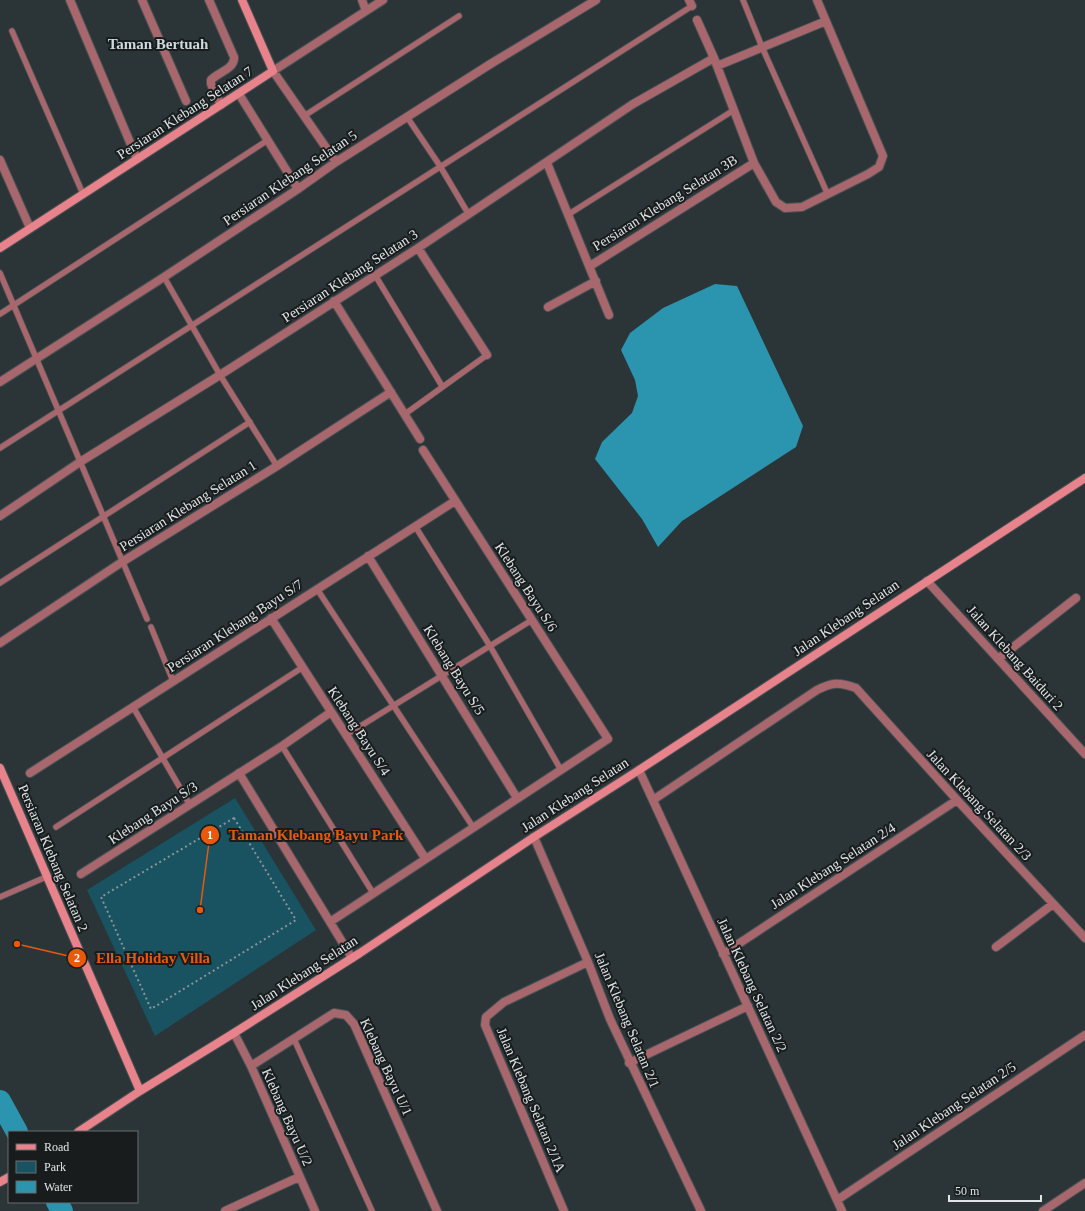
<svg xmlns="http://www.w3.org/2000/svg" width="1085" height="1211" font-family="'Times New Roman',serif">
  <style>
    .green { fill: #195260 }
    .water { fill: #2b94ae }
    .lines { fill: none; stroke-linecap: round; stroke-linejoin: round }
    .river { stroke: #2b94ae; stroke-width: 22 }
    .lane-casing { stroke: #485154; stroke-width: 7 }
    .street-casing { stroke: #485154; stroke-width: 10 }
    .secondary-casing { stroke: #485154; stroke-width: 10 }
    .path { stroke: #8c9496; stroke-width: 2; stroke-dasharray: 2 3; stroke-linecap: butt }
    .lane { stroke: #a7676c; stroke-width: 5.5 }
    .street { stroke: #a7676c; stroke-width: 8 }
    .secondary { stroke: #e8828b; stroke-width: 8 }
    .labels { text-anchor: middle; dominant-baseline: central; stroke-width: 4; stroke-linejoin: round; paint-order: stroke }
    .street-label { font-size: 14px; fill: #e0e6e8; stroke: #181c1d }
    .neighbourhood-label { font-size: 15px; font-weight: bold; fill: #cedade; stroke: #181c1d }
    .leader { fill: none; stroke: #e8590c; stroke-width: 1.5 }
    .callout-dot { fill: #e8590c; stroke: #181c1d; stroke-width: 1.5 }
    .mark-label { font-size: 12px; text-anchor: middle; font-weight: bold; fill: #fff }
    .callout-label { font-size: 15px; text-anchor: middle; font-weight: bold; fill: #e8590c; stroke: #181c1d; stroke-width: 4; stroke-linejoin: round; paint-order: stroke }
  </style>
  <rect width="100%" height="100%" fill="#2b3538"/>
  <path class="green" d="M235,798L316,930L155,1036L87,890Z"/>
  <path class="water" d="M715,284L737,286L803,426L796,447L682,521L658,547L642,519L595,459L602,442L632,413L638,396L635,380L621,350L630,333L663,308Z"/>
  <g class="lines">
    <path class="river" d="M0,1101L17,1132
      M57,1202L62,1211"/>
    <defs>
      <path id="lane" d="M743,0L762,47L828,195
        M12,31L83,194
        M304,116L459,16
        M407,117L440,166L469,215
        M569,214L734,110
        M0,273L147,619
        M375,275L442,386
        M164,277L220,375L277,466
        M0,314L268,140
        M405,414L487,355
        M0,448L692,6
        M415,526L490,646L561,770
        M0,583L250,422
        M317,589L473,827
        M151,627L173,681
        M133,707L190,805
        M346,735L532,620
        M282,746L373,893
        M56,827L303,667
        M0,897L46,877
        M294,1039L372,1211"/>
      <path id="street" d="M70,0L137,159
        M142,0L186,101
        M209,0L234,57C235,69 218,72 211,80V84L221,105
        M362,0L366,11
        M689,0L692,6
        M697,20L714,58L754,163L776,202L785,208L802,207L868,174L879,167L883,156L817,0
        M717,66L826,21
        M239,94L298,189
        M0,160L30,228
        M336,162L273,71L383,0
        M547,163L609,315
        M418,248L487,355
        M590,266L754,163
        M334,301L420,439
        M548,307L596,281
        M0,382L164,277L298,189L336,162L492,63L596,0
        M0,516L80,462L220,375L418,248L633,104L714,58
        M368,556L517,798
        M927,581L1085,754
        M271,618L425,858
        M0,643L122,562L277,466L391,392
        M998,659L1076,598
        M639,770L842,1211
        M30,773L455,501
        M239,773L352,958
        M653,800L817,690C833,682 839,682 856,688L957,800L1085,938
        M534,837L588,962L610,1019L701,1211
        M81,874L282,746L331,712
        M330,922L608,739L423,450
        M996,947L1053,904
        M723,954L957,800
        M234,1033L251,1066L315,1211
        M629,1063L748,1006
        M251,1066L334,1013L346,1015L354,1024L437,1211
        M837,1200L1085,1035
        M225,1211L299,1177
        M564,1211L485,1025L486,1017L504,1002L588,962
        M1043,1211L1085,1183"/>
      <path id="secondary" d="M0,248L273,71L242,0
        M0,768L140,1091
        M78,1132L140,1091L234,1033L360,953L534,837L639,770L1085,478
        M0,1182L9,1177"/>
    </defs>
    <use href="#lane" class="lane-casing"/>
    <use href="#street" class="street-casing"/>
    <use href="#secondary" class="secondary-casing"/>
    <path class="path" d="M234,818L296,920L151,1009L101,897Z"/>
    <use href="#lane" class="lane"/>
    <use href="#street" class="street"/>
    <use href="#secondary" class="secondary"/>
  </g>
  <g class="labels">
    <g class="street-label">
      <text transform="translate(185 113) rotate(-33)">Persiaran Klebang Selatan 7</text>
      <text transform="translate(290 178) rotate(-34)">Persiaran Klebang Selatan 5</text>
      <text transform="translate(665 203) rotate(-32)">Persiaran Klebang Selatan 3B</text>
      <text transform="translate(350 276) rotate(-33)">Persiaran Klebang Selatan 3</text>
      <text transform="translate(188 506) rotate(-32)">Persiaran Klebang Selatan 1</text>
      <text transform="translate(526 587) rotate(57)">Klebang Bayu S/6</text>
      <text transform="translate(846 618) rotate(-34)">Jalan Klebang Selatan</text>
      <text transform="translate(235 626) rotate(-33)">Persiaran Klebang Bayu S/7</text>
      <text transform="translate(1015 658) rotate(48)">Jalan Klebang Baiduri 2</text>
      <text transform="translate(454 670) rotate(58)">Klebang Bayu S/5</text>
      <text transform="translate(359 731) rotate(57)">Klebang Bayu S/4</text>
      <text transform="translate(575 795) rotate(-33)">Jalan Klebang Selatan</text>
      <text transform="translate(979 805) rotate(47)">Jalan Klebang Selatan 2/3</text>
      <text transform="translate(153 813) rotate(-33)">Klebang Bayu S/3</text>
      <text transform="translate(53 858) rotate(67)">Persiaran Klebang Selatan 2</text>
      <text transform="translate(833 866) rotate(-33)">Jalan Klebang Selatan 2/4</text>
      <text transform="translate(304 973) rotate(-33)">Jalan Klebang Selatan</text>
      <text transform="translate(752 985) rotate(65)">Jalan Klebang Selatan 2/2</text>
      <text transform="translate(627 1020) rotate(67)">Jalan Klebang Selatan 2/1</text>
      <text transform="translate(386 1067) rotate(65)">Klebang Bayu U/1</text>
      <text transform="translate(531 1100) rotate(67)">Jalan Klebang Selatan 2/1A</text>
      <text transform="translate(954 1106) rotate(-34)">Jalan Klebang Selatan 2/5</text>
      <text transform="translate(287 1117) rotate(66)">Klebang Bayu U/2</text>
    </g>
    <g class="neighbourhood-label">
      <text x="158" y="44">Taman Bertuah</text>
    </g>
  </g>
  <path class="leader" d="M200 910L210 835M17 944L77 958"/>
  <g class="callout-dot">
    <circle cx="200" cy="910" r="4"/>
    <circle cx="17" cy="944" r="4"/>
    <circle cx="210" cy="835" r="10"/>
    <circle cx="77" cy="958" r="10"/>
  </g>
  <g class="mark-label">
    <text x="210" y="839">1</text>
    <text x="77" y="962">2</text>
  </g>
  <g class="callout-label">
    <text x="316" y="840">Taman Klebang Bayu Park</text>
    <text x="153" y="963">Ella Holiday Villa</text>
  </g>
  <rect x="8" y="1131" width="130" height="72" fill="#181c1d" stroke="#686d6e"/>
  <rect x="16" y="1144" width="20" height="6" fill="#e8828b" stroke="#686d6e"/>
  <text x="44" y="1151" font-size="12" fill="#e0e6e8">Road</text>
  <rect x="16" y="1161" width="20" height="12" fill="#195260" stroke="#686d6e"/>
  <text x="44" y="1171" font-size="12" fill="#e0e6e8">Park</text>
  <rect x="16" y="1181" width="20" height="12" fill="#2b94ae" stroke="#686d6e"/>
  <text x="44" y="1191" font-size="12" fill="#e0e6e8">Water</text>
  <path d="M949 1195v6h92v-6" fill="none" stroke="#e0e6e8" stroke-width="2"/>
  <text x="955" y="1195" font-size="12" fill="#e0e6e8" stroke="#181c1d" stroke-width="3" paint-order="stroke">50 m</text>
</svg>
